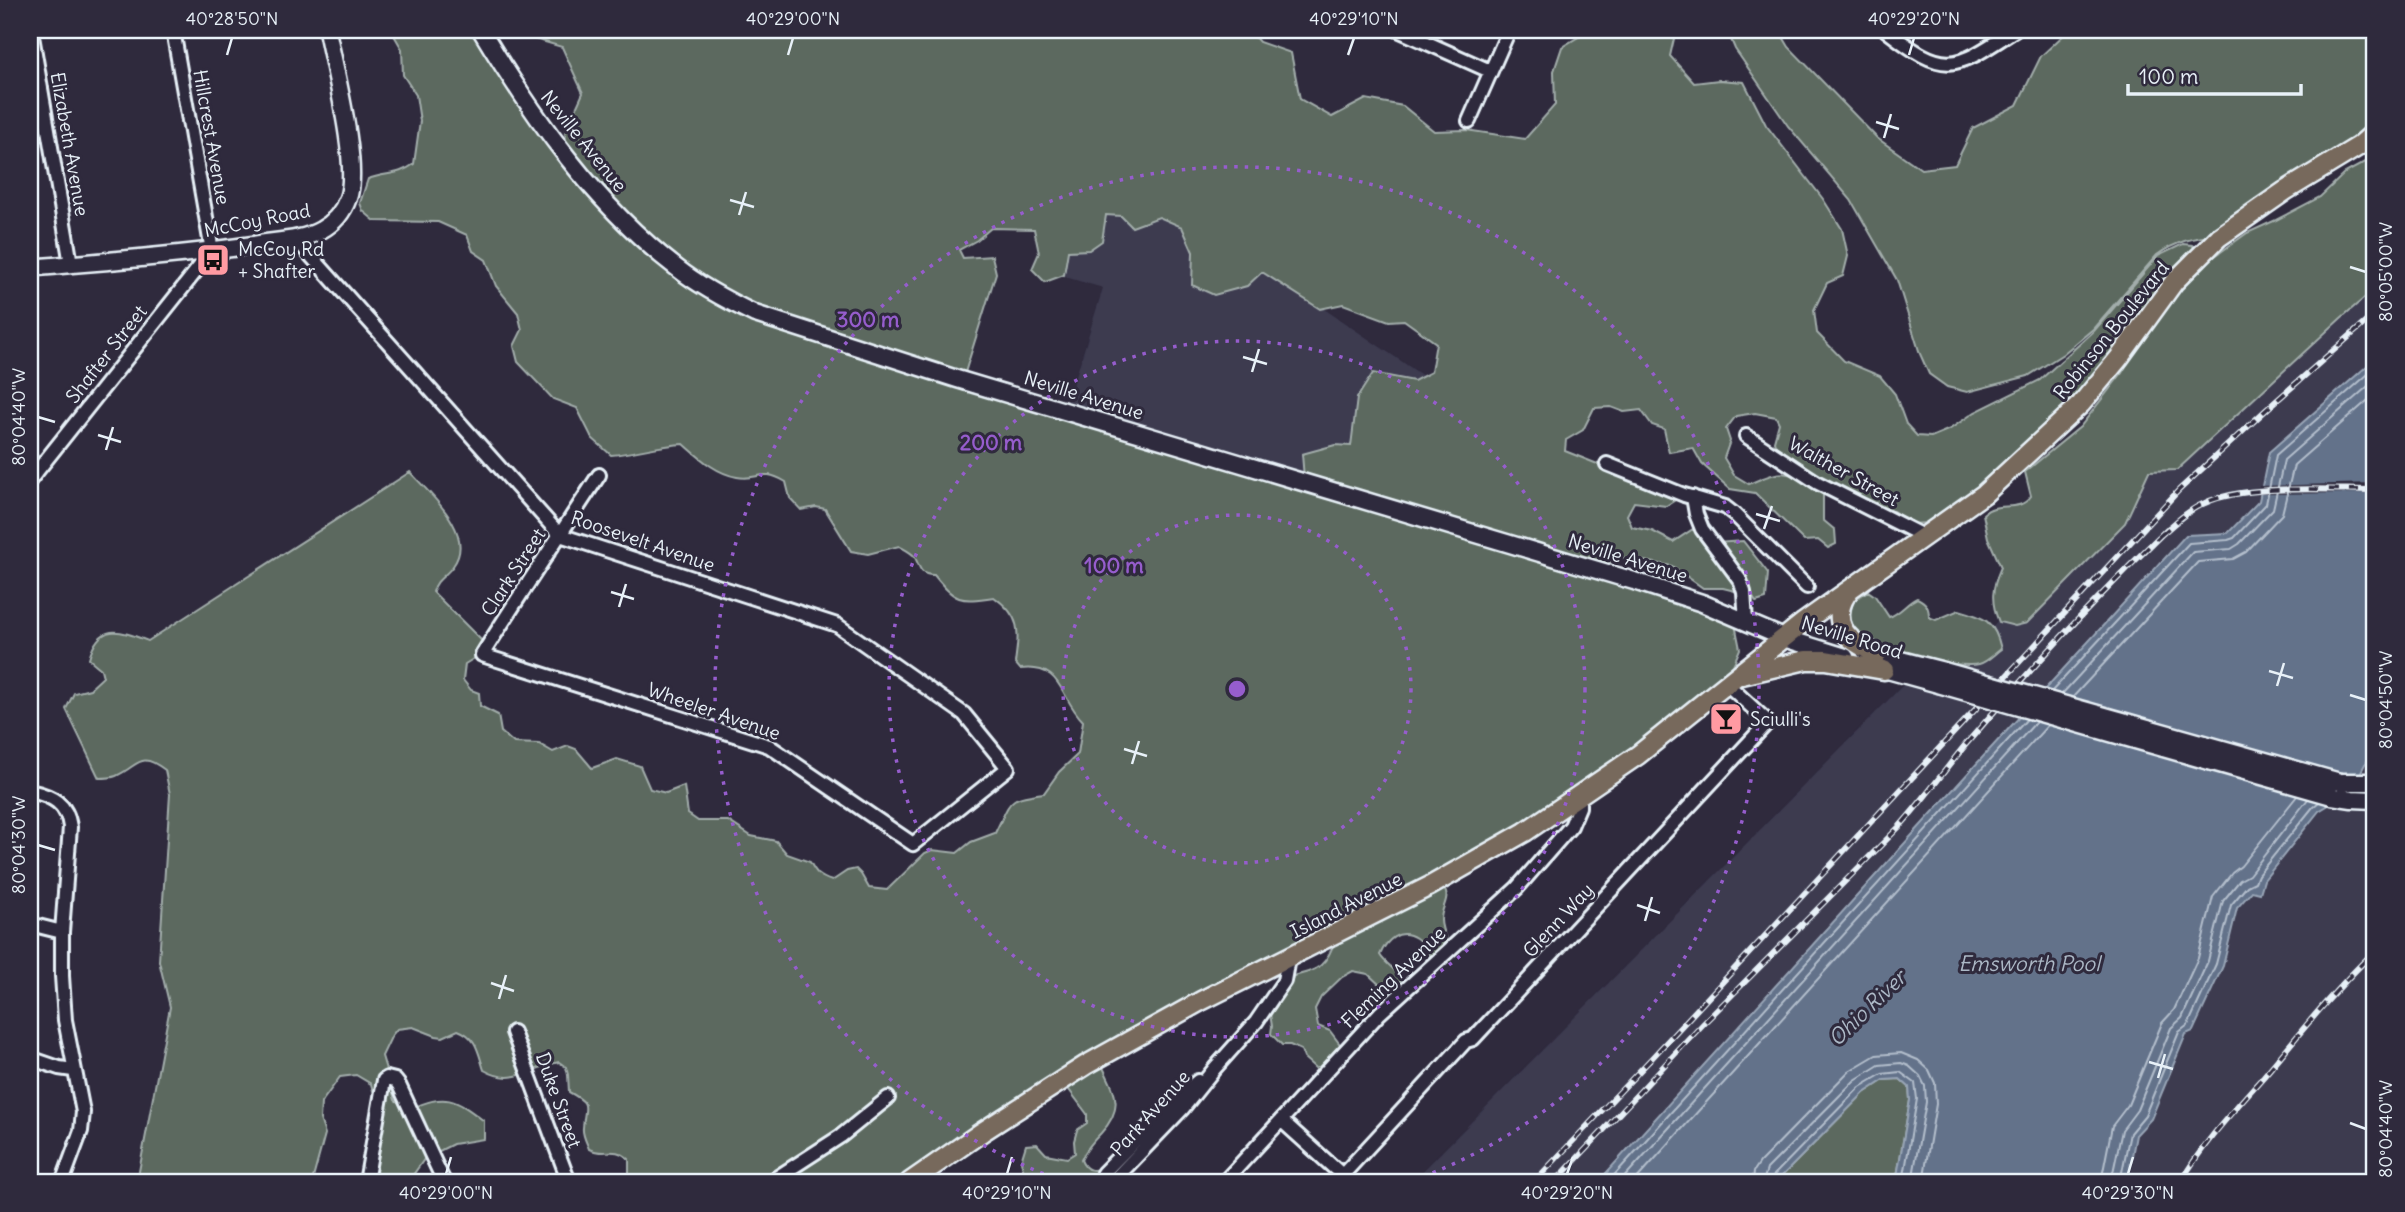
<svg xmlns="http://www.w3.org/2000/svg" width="2405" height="1212" font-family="Delius,sans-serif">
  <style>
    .built { fill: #3c3a50 }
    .green { fill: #5c695e; stroke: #a2adab; stroke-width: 2 }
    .water { fill: #63728a; stroke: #98a5b6; stroke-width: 2 }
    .pier { fill: #2f2a3d }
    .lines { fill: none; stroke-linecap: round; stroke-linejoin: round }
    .shore { stroke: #b3becc; stroke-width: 2 }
    .street-casing { stroke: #e8f1f8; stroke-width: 18 }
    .secondary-casing { stroke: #e8f1f8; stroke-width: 21 }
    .primary-casing { stroke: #e8f1f8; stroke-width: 23 }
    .street { stroke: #2f2a3d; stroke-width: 12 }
    .secondary { stroke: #2f2a3d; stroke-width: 16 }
    .primary { stroke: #77695c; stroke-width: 18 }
    .rail-casing { stroke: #e8f1f8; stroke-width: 6 }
    .rail { stroke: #2f2a3d; stroke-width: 3.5; stroke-dasharray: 10; stroke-linecap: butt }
    .secondary-bridge-casing { stroke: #e8f1f8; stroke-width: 21; stroke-linecap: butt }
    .secondary-bridge { stroke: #2f2a3d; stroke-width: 16 }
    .ticks { fill: none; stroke: #e8f1f8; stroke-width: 2.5 }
    .ring { fill: none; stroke: #965dcd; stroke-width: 3.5; stroke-dasharray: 3.5 7 }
    .labels { text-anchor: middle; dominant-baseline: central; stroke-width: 6; stroke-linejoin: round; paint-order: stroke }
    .street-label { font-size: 19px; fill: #e8f1f8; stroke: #2f2a3d }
    .poi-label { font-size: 19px; fill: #e8f1f8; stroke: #2f2a3d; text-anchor: start }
    .water-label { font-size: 21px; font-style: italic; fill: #acb8c6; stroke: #2f2a3d }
    .centre { fill: #965dcd; stroke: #2f2a3d; stroke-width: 3.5 }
    .ring-label { font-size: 21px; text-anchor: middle; font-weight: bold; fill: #965dcd; stroke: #2f2a3d; stroke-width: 6; stroke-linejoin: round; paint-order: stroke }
    .neatline { fill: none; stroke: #e8f1f8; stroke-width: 2.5 }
    .ticks-label { font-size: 18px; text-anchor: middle; fill: #e8f1f8 }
  </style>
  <rect width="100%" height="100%" fill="#2f2a3d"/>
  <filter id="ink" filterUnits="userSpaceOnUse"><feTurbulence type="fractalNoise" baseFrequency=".0143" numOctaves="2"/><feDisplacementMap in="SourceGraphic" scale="14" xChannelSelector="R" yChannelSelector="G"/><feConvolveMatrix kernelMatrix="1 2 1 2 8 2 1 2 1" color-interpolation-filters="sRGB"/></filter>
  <g filter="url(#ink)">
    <path class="built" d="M1092,152L1605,499L1585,566L1065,412L1103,288L1055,274Z
      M2375,235V359L2269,452L2259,501L2228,533L2186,536L1970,771L1598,1182H1412L1911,677L1938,684L2302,297Z
      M2375,752V782L2355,783L2365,764Z
      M2340,798L2375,800V1182H2127L2136,1135L2151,1119L2186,1034L2223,966L2237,908L2252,890L2260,893L2263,880L2319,811Z"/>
    <path class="green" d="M391,30H479L615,215L753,317L1702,607L1735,624L1740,649L1729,675L1635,751L1516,832L1209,991L903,1182H633L629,1176V1159C613,1145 605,1157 589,1149C587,1143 582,1135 583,1128C584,1105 593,1105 569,1092L568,1075L566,1067L559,1062C529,1068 514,1087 484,1070C478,1052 477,1037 458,1030L443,1037L436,1036L413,1027L397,1029L392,1035L382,1056L395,1100L410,1109C446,1093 454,1098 484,1121V1139L453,1144L425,1158L408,1182H370L383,1108L374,1094L371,1084L356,1075L340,1077L321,1103L320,1119L325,1134L312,1182H137L170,1007L159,961L170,794L165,770C139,750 139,766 116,776C111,778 104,778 99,778L66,709L74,693L90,689L103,677L101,669L89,659C99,622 119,630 148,641L410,472C430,494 477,534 453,566C446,576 436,579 433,592L486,645L481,654L465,664L463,680L471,690L479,693L480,706L498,715L501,732L514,743L539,744L553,752L568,746L576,749L592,768L617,759L640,766L650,789L666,793L684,786L688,814L698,821H728L751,836L776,841L787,854L810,862C816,873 819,877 832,881L847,871L856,869L861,874L869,888L887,890L925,853L932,850L957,853L971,842L995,833C1012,799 1006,798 1044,793L1059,772L1078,754L1083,721C1058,696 1064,664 1020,669L1015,663C1019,632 1022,617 994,597C959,602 956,602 934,575C918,575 921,567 914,556C911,552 904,549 899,546L868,554L851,551L825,509L816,507L801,510L790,498L786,482C761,467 759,481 737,477C715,473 700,458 684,444C659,445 636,453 611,455L592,438L577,408L553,399L518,362L514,346L522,330L518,313L496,286L486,260L473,251L467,235L438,222L375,221L363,211L360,203L368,179C387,172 398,176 414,164L420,121L416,95L403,75L402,49Z
      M519,30H969L990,32L991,30H1249L1259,42L1291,53L1300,99L1332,117L1366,99L1403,106L1434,131L1466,130L1525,139L1555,105L1554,71L1562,47L1590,30H1676L1670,56L1694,83L1719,80L1744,82L1766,125L1823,199L1842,229L1848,256L1843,276L1827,283L1814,310L1817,333L1844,361L1880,376L1895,394L1906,424L1917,436L1931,437L1950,429L1975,412L2040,380L2094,331L2158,256L2183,244L2192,245L2197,250L2118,358L1941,522L1912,524L1893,511L1877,510L1779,456L1774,441L1779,423L1776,417L1755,413L1736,416L1726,429L1730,441L1724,458L1734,475L1749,484C1787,467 1788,471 1823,491V520L1835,530L1836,544L1828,548L1818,540L1804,541L1755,493L1730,489L1702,464L1693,448L1669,452L1664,429L1652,425L1641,410L1624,412L1611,407L1594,408L1583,430L1566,440L1565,451L1680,497L1666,506L1634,502L1627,515L1632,527L1652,531L1673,542L1693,529L1716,543L1743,541L1768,573L1766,599L1756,602L1751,595L1723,588H1703L1672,566L1621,557L1598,567L1304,478L1302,454L1335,445L1351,446L1357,398L1373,373L1414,381L1431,372L1436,343L1404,320L1389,321L1343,304L1320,309L1262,272L1247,286L1214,295L1192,285L1193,252L1182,227L1159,217L1132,227L1121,216L1106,215L1102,241L1089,250L1068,251L1064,275L1045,282L1032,269L1039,253L1034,229L991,228L977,240L959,250L963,258L992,256L996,273L963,379L756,312L678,267L568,153L565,133L583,93L562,47L525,36Z
      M1727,30H1779L1789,47L1877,138L1921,169L1955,165L1973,128L2017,105L2041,56L2069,30H2375V127L2218,236C2195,236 2175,242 2157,255L2093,329L2063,354L2028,376L1967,392L1947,387L1929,374L1920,354L1897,280L1851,200L1788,126L1735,49Z
      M2375,157V289L2341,318L2177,470L2149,471L2125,523L2027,623L2015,626L1999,622C1990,601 1992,588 2001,567L1988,538L1983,514C1997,500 2019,514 2031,496L2025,472L2080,427L2122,373L2155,318L2200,267L2247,233L2276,220L2320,197L2345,173Z
      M1868,591L1875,596L1889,617C1901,613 1906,603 1917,598C1926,602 1929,607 1929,617L1936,620L1959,610C1984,617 1995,621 2001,649C1994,654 1987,662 1979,664C1958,670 1870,648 1856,631C1848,621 1850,611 1854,600Z
      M1440,884C1454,897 1441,904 1441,920C1441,929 1446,939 1449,947L1433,960C1428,954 1423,942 1416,938C1399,927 1386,941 1380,955C1386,965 1397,969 1401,980L1396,987L1383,988L1368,974L1353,971L1342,977L1321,997L1315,1009L1318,1026L1330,1031L1342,1047L1323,1075L1304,1058L1301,1050L1290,1045H1282L1271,1034L1272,1026L1269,1008L1289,977C1321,970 1325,967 1337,936Z
      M1100,1061C1113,1090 1127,1105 1101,1133C1092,1142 1086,1149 1081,1160C1086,1172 1093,1171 1104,1168L1114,1178V1182H1011L1024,1173L1021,1161L1026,1145L1037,1144L1046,1154L1067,1158L1075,1153L1074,1141L1077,1130L1087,1123V1114L1064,1083Z
      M1900,1079L1909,1087L1910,1100L1896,1182H1776L1864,1093L1884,1080Z"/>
    <path class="water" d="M2375,359V752L2365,764L2355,783L2340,798L2319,811L2264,880L2260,893L2252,891L2237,908L2223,966L2193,1031L2186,1034L2151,1119L2136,1135L2127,1182H1896L1910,1100L1909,1087L1900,1079L1884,1080L1864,1093L1776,1182H1598L1970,771L2186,535L2228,533L2259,501L2269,452Z"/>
    <path class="pier" d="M2375,483V493L2257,494L2259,486Z"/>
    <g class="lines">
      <path class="shore" d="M2052,691L2189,543L2228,540L2234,538L2266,504L2276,455L2375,368
        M2062,694L2193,552L2231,549L2239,544L2273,509L2284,460L2375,380
        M2073,697L2198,562L2233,559L2246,552L2282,514L2294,465L2375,394
        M1608,1182L2027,719
        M1620,1182L2036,722
        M1634,1182L2048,725
        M1753,1182L1754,1171L1760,1162L1849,1071L1876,1055L1901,1053L1918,1060L1929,1070L1935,1083L1936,1104L1923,1182
        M1763,1182L1767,1169L1855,1080L1879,1065L1901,1063L1909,1066L1920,1076L1925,1086L1926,1102L1912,1182
        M1772,1182L1774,1175L1860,1087L1882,1074L1900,1072L1915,1083L1917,1099L1903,1182
        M2101,1182L2112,1126L2128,1105L2162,1023L2174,1010L2198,958L2213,897L2232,873L2241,866L2297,796
        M2111,1182L2122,1130L2137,1110L2171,1028L2182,1018L2208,961L2223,901L2240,880L2249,875L2308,799
        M2120,1182L2130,1133L2145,1115L2179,1032L2188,1025L2216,964L2231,905L2247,886L2255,882L2258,875L2313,807L2319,802"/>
      <defs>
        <path id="street" d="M31,30L71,264
          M1398,30L1490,71
          M1886,30C1946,77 1954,70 2015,30
          M1469,121L1509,30
          M295,238L560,535L837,625L964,714L1008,768L913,844L769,746L482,655C520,594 560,535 599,475
          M1746,436L1818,483L1925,537
          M1607,464L1684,495L1725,507L1734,514L1807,587
          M30,480L212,251L173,30
          M1693,497L1696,514L1702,529L1740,580L1744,592L1746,622
          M30,791C52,796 67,803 70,827L62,932V976L65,1020L83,1112L81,1131L64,1177L60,1182
          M30,924L62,932
          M513,1032L569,1182
          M30,1058L59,1068L73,1070
          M1281,1120L1342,1175
          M1103,1173L1175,1100L1198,1081
          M366,1182L384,1080L387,1078L395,1080L399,1085L444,1182
          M770,1182L841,1136L888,1098
          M1112,1182L1183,1108L1215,1068L1256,1022L1284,981L1288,958
          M1224,1182L1380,1013L1517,888L1571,826L1579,807V796
          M1336,1182L1466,1041L1473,1039L1768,722L1727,684"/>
        <path id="secondary" d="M481,30C534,118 595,205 677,268C701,287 728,301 755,314L957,379L1634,581L1702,603L1784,638L1845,657
          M30,268C104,261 179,256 253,245C275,241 302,241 321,230C334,223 343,212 348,198C360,166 334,67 327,30
          M1865,651L1944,671
          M1873,666L1938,684
          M2340,782H2375
          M2332,796L2352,799L2375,800"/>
        <path id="primary" d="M1849,591C1844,597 1841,603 1840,611C1837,635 1858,645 1877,654
          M1742,675L1806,660H1826L1884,670
          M910,1182L982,1132L1086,1065L1201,1001L1430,886L1525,832L1638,755L1804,622L1984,494L2081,404L2119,358L2174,282L2219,237L2285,191L2359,146L2375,132"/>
      </defs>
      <use href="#street" class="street-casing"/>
      <use href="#secondary" class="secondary-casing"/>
      <use href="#primary" class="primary-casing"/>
      <use href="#street" class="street"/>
      <use href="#secondary" class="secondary"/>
      <use href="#primary" class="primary"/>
      <defs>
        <path id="rail" d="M2161,535C2175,523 2188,510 2205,503C2246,484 2328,490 2375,490
          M1534,1182L1649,1061L2179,490L2267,409L2375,314
          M1555,1182L1704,1023L1900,826C1924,799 1944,771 1967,743C2030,669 2097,597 2167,529
          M2181,1182C2203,1143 2234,1110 2264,1076C2300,1033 2335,989 2375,951"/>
      </defs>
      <use href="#rail" class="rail-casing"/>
      <use href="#rail" class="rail"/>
      <defs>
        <path id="secondary-bridge" d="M1944,671L2340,782
          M1938,684L2332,796"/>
      </defs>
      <use href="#secondary-bridge" class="secondary-bridge-casing"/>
      <use href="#secondary-bridge" class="secondary-bridge"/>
    </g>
  </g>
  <path class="ticks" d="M227,55L232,38M788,55L793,38M1348,55L1354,38M1909,55L1914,38M1876,122L1899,129M1884,138L1891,114M730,200L754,207M739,215L746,192M2350,267L2366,272M1243,357L1267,364M1252,372L1259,349M38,417L55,422M98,435L121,442M106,450L113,427M1756,514L1780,521M1764,529L1772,506M611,592L634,599M619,607L626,584M2269,671L2293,678M2277,686L2284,663M2350,695L2366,700M1124,749L1147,756M1132,764L1139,741M38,845L55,850M1637,905L1660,913M1645,921L1652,897M491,983L514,991M499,999L506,975M2149,1062L2173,1069M2158,1078L2165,1054M2350,1123L2366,1129M446,1174L451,1157M1007,1174L1012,1157M1567,1174L1573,1157M2128,1174L2133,1157"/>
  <g class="ring">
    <circle cx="1237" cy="689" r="174"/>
    <circle cx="1237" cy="689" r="348"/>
    <path d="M1063 1181A522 522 0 1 1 1411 1181"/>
  </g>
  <defs>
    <symbol id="bus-square" viewBox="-11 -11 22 22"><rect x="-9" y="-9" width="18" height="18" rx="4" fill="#ff9aa2" stroke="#2f2a3d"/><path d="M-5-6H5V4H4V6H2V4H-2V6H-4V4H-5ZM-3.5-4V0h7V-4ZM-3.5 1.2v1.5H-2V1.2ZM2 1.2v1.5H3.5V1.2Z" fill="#111"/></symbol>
    <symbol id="bar-square" viewBox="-11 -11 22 22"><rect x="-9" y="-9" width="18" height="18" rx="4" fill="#ff9aa2" stroke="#2f2a3d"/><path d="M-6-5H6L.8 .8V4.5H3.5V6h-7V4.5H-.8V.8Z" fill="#111"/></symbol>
  </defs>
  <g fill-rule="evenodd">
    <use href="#bus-square" x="194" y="241" width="38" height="38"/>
    <use href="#bar-square" x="1707" y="700" width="38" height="38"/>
  </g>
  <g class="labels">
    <g class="street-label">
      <text transform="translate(212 137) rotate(80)">Hillcrest Avenue</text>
      <text transform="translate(584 141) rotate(51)">Neville Avenue</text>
      <text transform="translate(70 144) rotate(80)">Elizabeth Avenue</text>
      <text transform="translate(257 220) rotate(-11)">McCoy Road</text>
      <text transform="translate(2111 330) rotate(-51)">Robinson Boulevard</text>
      <text transform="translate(106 354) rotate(-52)">Shafter Street</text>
      <text transform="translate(1084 395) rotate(17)">Neville Avenue</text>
      <text transform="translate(1844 471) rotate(29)">Walther Street</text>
      <text transform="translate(643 541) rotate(19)">Roosevelt Avenue</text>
      <text transform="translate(1628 558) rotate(17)">Neville Avenue</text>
      <text transform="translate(513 572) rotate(-57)">Clark Street</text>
      <text transform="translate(1852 637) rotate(17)">Neville Road</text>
      <text transform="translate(714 711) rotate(19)">Wheeler Avenue</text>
      <text transform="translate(1346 905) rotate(-27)">Island Avenue</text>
      <text transform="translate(1558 920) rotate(-47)">Glenn Way</text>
      <text transform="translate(1393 977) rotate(-44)">Fleming Avenue</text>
      <text transform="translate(559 1100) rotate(70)">Duke Street</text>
      <text transform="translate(1150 1113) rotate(-48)">Park Avenue</text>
    </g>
    <g class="poi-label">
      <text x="238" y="249">McCoy Rd<tspan x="238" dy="22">+ Shafter</tspan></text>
      <text x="1750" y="719">Sciulli's</text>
    </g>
    <g class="water-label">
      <text x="2029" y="963">Emsworth Pool</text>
      <text transform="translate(1867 1008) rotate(-44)">Ohio River</text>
    </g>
  </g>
  <circle cx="1237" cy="689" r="10" class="centre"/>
  <g class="ring-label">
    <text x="868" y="327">300 m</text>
    <text x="991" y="450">200 m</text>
    <text x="1114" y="573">100 m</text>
  </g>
  <rect width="2405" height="1212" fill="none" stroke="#2f2a3d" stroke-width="77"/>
  <path d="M2128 84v10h173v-10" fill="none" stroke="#e8f1f8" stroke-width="3.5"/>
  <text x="2139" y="84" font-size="21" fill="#e8f1f8" stroke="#2f2a3d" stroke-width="5" paint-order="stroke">100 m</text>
  <rect x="38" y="38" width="2328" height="1136" class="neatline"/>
  <g class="ticks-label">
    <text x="232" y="25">40°28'50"N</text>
    <text x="793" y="25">40°29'00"N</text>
    <text x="1354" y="25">40°29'10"N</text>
    <text x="1914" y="25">40°29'20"N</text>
    <text transform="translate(2386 272) rotate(-90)" y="6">80°05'00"W</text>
    <text transform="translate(19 417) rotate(-90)" y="6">80°04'40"W</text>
    <text transform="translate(2386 700) rotate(-90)" y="6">80°04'50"W</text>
    <text transform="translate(19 845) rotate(-90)" y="6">80°04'30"W</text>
    <text transform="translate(2386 1129) rotate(-90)" y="6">80°04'40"W</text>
    <text x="446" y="1199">40°29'00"N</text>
    <text x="1007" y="1199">40°29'10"N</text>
    <text x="1567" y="1199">40°29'20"N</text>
    <text x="2128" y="1199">40°29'30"N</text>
  </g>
</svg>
